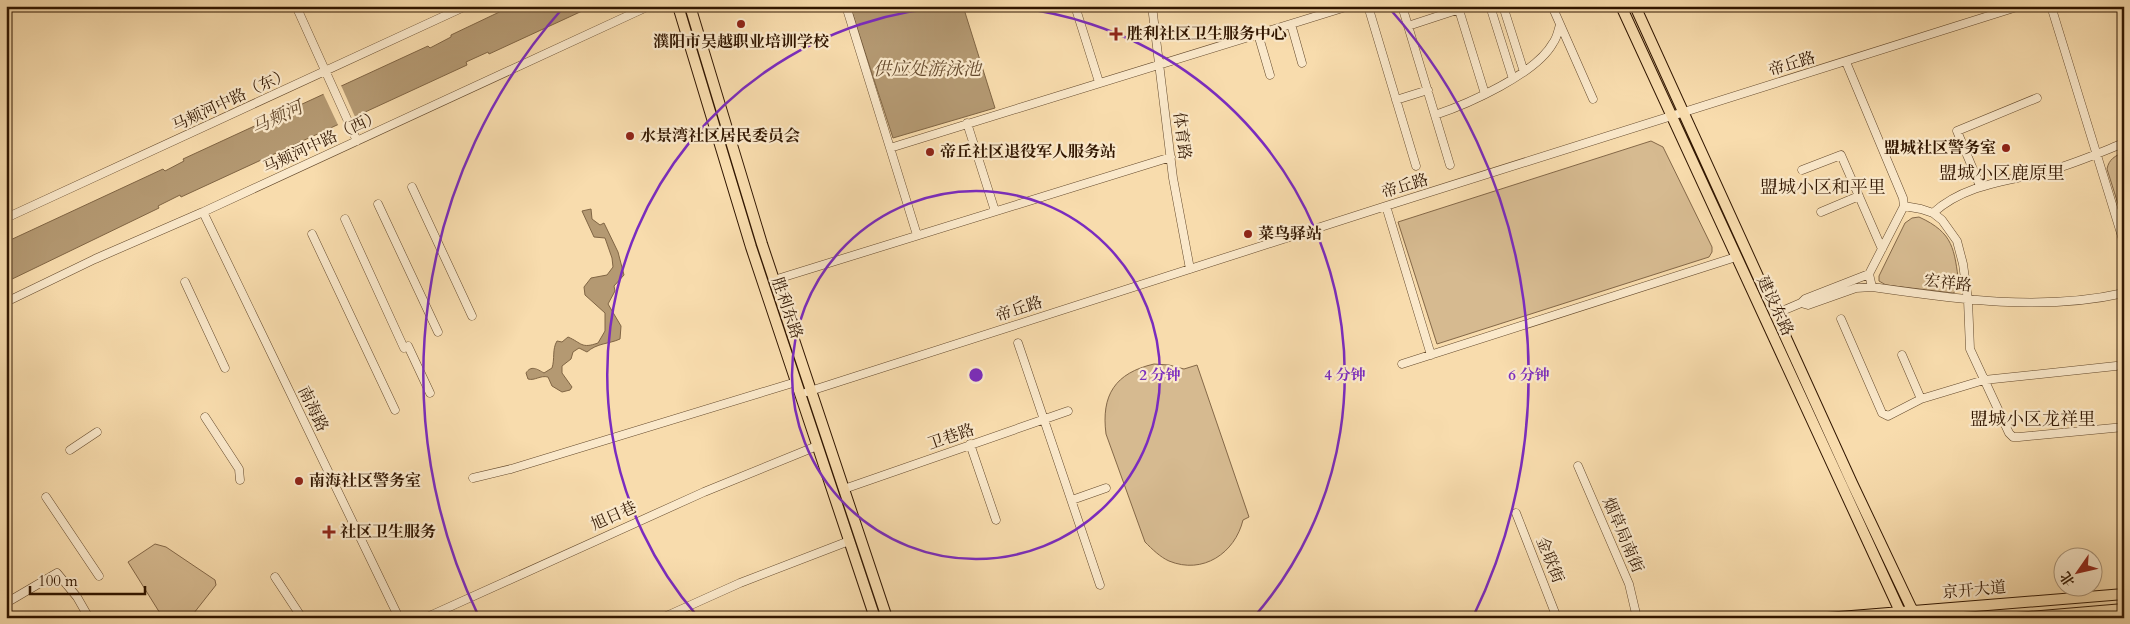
<svg xmlns="http://www.w3.org/2000/svg" width="2130" height="624" font-family="Cardo,'Noto Serif SC',serif">
  <style>
    .green { fill: #d6ba90; stroke: #846848 }
    .water { fill: #b49972; stroke: #806544 }
    .pier { fill: #f8dcad }
    .lines { fill: none; stroke-linecap: round; stroke-linejoin: round }
    .minor-tunnel { stroke: #d0b48a; stroke-width: 8; stroke-dasharray: 8 4; stroke-linecap: butt }
    .minor-casing { stroke: #63482b; stroke-width: 9 }
    .major-casing { stroke: #311600; stroke-width: 12 }
    .minor { stroke: #fae8ca; stroke-width: 8 }
    .major { stroke: #f8dcad; stroke-width: 10 }
    .ring { fill: none; stroke: #7b2cbf; stroke-width: 2.5 }
    .poi-dot { fill: #8f2418; stroke: #fae8ca; stroke-width: 2 }
    .labels { text-anchor: middle; dominant-baseline: central; stroke-width: 4.5; stroke-linejoin: round; paint-order: stroke }
    .poi-label { font-size: 16px; font-weight: bold; fill: #311600; stroke: #fae8ca; text-anchor: start }
    .street-label { font-size: 16px; fill: #311600; stroke: #fae8ca }
    .water-label { font-size: 18px; font-style: italic; fill: #654a2e; stroke: #fae8ca }
    .neighbourhood-label { font-size: 18px; fill: #311600; stroke: #fae8ca }
    .centre { fill: #7b2cbf; stroke: #fae8ca; stroke-width: 2.5 }
    .ring-label { font-size: 15px; text-anchor: middle; font-weight: bold; fill: #7b2cbf; stroke: #fae8ca; stroke-width: 4.5; stroke-linejoin: round; paint-order: stroke }
  </style>
  <rect width="100%" height="100%" fill="#f8dcad"/>
  <filter id="stains"><feTurbulence type="fractalNoise" baseFrequency=".004" numOctaves="4"/><feColorMatrix values="0 0 0 0 .2 0 0 0 0 .09 0 0 0 0 .02 0 0 0 .5 -.17"/></filter>
  <radialGradient id="worn" r=".72"><stop offset=".6" stop-color="#630" stop-opacity="0"/><stop offset="1" stop-color="#630" stop-opacity=".3"/></radialGradient>
  <path class="green" d="M1651,141L1663,147L1712,247V252L1709,257L1437,344L1398,222Z
    M2124,152V223L2107,169C2109,159 2115,156 2124,152Z
    M1919,217C1954,233 1954,249 1959,284L1958,290L1953,293L1886,285L1879,281V276L1905,223L1912,218Z
    M1154,364L1169,365L1184,369L1197,365L1249,517L1243,520C1235,553 1203,575 1169,561C1160,557 1152,549 1145,542L1106,434C1101,395 1115,373 1154,364Z
    M155,544L166,547L215,580L216,585L190,618H163L128,562Z"/>
  <path class="water" d="M512,6H593L489,54L488,52L466,62L467,65L181,197L180,195L158,206L159,208L6,282V242L163,169L165,171L184,161L183,159L428,46L430,48L451,37V35Z
    M850,6H963L995,108L893,138Z
    M591,209L592,219L600,225L604,223L618,252L624,275L614,286L615,291L608,304L621,326L620,339C609,344 597,343 587,352L579,348L573,352L571,359L562,366V373L572,387L570,390L562,392L552,386L548,377C540,375 535,381 528,379L526,373C531,365 537,369 544,373L552,368C555,359 552,349 557,341L562,342L568,337C582,343 581,349 598,343L605,331V313L585,295L584,287L591,278L607,275L613,267L612,258L605,238L594,237L582,211Z"/>
  <path class="pier" d="M340,83L356,119L339,127L322,91Z"/>
  <g class="lines">
    <path class="minor-tunnel" d="M857,546L871,584"/>
    <defs>
      <path id="minor" d="M296,6L357,141
        M846,6L917,235
        M1075,6L1099,82
        M1152,6L1173,178L1190,269
        M1368,6L1416,166
        M1402,6L1450,165
        M1490,6L1513,79
        M1503,6L1524,72
        M1552,6L1593,99
        M2051,6L2124,243
        M1459,10L1485,94
        M1291,24L1302,63
        M1408,26L1469,6
        M1258,34L1270,75
        M1846,62L1903,198L1904,206L1869,274L1872,287
        M1396,100L1428,90
        M1435,115C1468,104 1536,74 1553,43C1557,38 1558,31 1560,25
        M967,123L995,211
        M890,148L1349,6
        M1802,170L1841,155L1882,249
        M1980,186L1957,131L2037,98
        M412,187L472,316
        M378,204L438,332
        M1386,206L1431,355
        M1904,206L1921,209L1933,213L1942,220L1957,241L1963,264L1968,300L1970,349L2009,433L2013,437H2019L2124,427
        M203,212L399,618
        M1821,212L1859,196
        M1933,213C1965,184 2008,181 2048,171C2074,164 2099,153 2124,143
        M6,218L466,6
        M345,219L404,348
        M312,234L395,410
        M774,280L1171,157
        M185,282L225,368
        M6,302L95,259L203,212L649,6
        M1801,303L1805,299L1869,274
        M1775,314L1801,303L1808,305L1856,288L1872,287C1955,299 2040,312 2124,293
        M1841,319L1882,413L1888,416L1921,399L1984,380L2116,366
        M1018,343L1100,585
        M408,346L430,393
        M1902,355L1921,399
        M1402,364L1736,257
        M807,392L1386,206L2020,6
        M205,417L239,469L240,480
        M970,444L996,520
        M70,450L97,432
        M1578,466L1629,584L1637,618
        M473,478L511,469L796,382
        M844,489L1068,411
        M46,497L99,576
        M1072,500L1106,488
        M1516,513L1557,618
        M275,577L302,618
        M6,603L57,573L77,597L89,618
        M425,618L704,492L817,446
        M662,618L740,583L849,541"/>
      <path id="major" d="M678,6L751,247L875,618
        M690,6L762,244L887,618
        M1621,6L1903,618
        M1635,6L1852,483L1916,618
        M1827,618L2124,594
        M2017,618L2124,609"/>
    </defs>
    <use href="#minor" class="minor-casing"/>
    <use href="#major" class="major-casing"/>
    <use href="#minor" class="minor"/>
    <use href="#major" class="major"/>
  </g>
  <g class="ring">
    <circle cx="976" cy="375" r="184"/>
    <path d="M698 617A369 369 0 0 1 960 6M992 6A369 369 0 0 1 1254 617"/>
    <path d="M479 617A553 553 0 0 1 562 9M1390 9A553 553 0 0 1 1473 617"/>
  </g>
  <g class="poi-dot">
    <circle cx="741" cy="24" r="5"/>
    <path d="M1113.5 26.5h5v5h5v5h-5v5h-5v-5h-5v-5h5z"/>
    <circle cx="630" cy="136" r="5"/>
    <circle cx="2006" cy="148" r="5"/>
    <circle cx="930" cy="152" r="5"/>
    <circle cx="1248" cy="234" r="5"/>
    <circle cx="299" cy="481" r="5"/>
    <path d="M326.5 524.5h5v5h5v5h-5v5h-5v-5h-5v-5h5z"/>
  </g>
  <g class="labels">
    <g class="poi-label">
      <text x="1127" y="34">胜利社区卫生服务中心</text>
      <text x="741" y="42" text-anchor="middle">濮阳市吴越职业培训学校</text>
      <text x="640" y="136">水景湾社区居民委员会</text>
      <text x="1996" y="148" text-anchor="end">盟城社区警务室</text>
      <text x="940" y="152">帝丘社区退役军人服务站</text>
      <text x="1258" y="234">菜鸟驿站</text>
      <text x="309" y="481">南海社区警务室</text>
      <text x="340" y="532">社区卫生服务</text>
    </g>
    <g class="street-label">
      <text transform="translate(1792 64) rotate(-17)">帝丘路</text>
      <text transform="translate(231 100) rotate(-25)">马颊河中路（东）</text>
      <text transform="translate(1182 136) rotate(83)">体育路</text>
      <text transform="translate(322 142) rotate(-25)">马颊河中路（西）</text>
      <text transform="translate(1405 186) rotate(-17)">帝丘路</text>
      <text transform="translate(1948 283) rotate(7)">宏祥路</text>
      <text transform="translate(1775 306) rotate(65)">建设东路</text>
      <text transform="translate(787 308) rotate(71)">胜利东路</text>
      <text transform="translate(1019 309) rotate(-18)">帝丘路</text>
      <text transform="translate(313 409) rotate(64)">南海路</text>
      <text transform="translate(951 437) rotate(-19)">卫巷路</text>
      <text transform="translate(614 516) rotate(-24)">旭日巷</text>
      <text transform="translate(1623 535) rotate(67)">烟草局南街</text>
      <text transform="translate(1550 560) rotate(68)">金联街</text>
      <text transform="translate(1974 590) rotate(-5)">京开大道</text>
    </g>
    <g class="water-label">
      <text x="927" y="69">供应处游泳池</text>
      <text transform="translate(277 118) rotate(-25)">马颊河</text>
    </g>
    <g class="neighbourhood-label">
      <text x="2002" y="173">盟城小区鹿原里</text>
      <text x="1823" y="187">盟城小区和平里</text>
      <text x="2033" y="419">盟城小区龙祥里</text>
    </g>
  </g>
  <circle cx="976" cy="375" r="8" class="centre"/>
  <g class="ring-label">
    <text x="1160" y="380">2 分钟</text>
    <text x="1345" y="380">4 分钟</text>
    <text x="1529" y="380">6 分钟</text>
  </g>
  <rect width="2130" height="624" fill="none" stroke="#f8dcad" stroke-width="25"/>
  <rect x="8" y="8" width="2115" height="609" fill="none" stroke="#311600" stroke-width="2.5"/>
  <rect x="12" y="12" width="2105" height="599" fill="none" stroke="#311600"/>
  <g transform="translate(2078 572) rotate(236)"><circle r="24" fill="#fae8ca" stroke="#aa9479"/>
  <path d="M0-4L9 19L0 12L-9 19Z" fill="#8f2418"/>
  <text y="-8" font-size="14" font-weight="bold" text-anchor="middle" fill="#311600">北</text>
  </g>
  <path d="M30 586v8h115v-8" fill="none" stroke="#311600" stroke-width="2.5"/>
  <text x="38" y="586" font-size="15" fill="#311600" stroke="#fae8ca" stroke-width="4" paint-order="stroke">100 m</text>
  <rect width="100%" height="100%" filter="url(#stains)"/>
  <rect width="100%" height="100%" fill="url(#worn)"/>
</svg>
